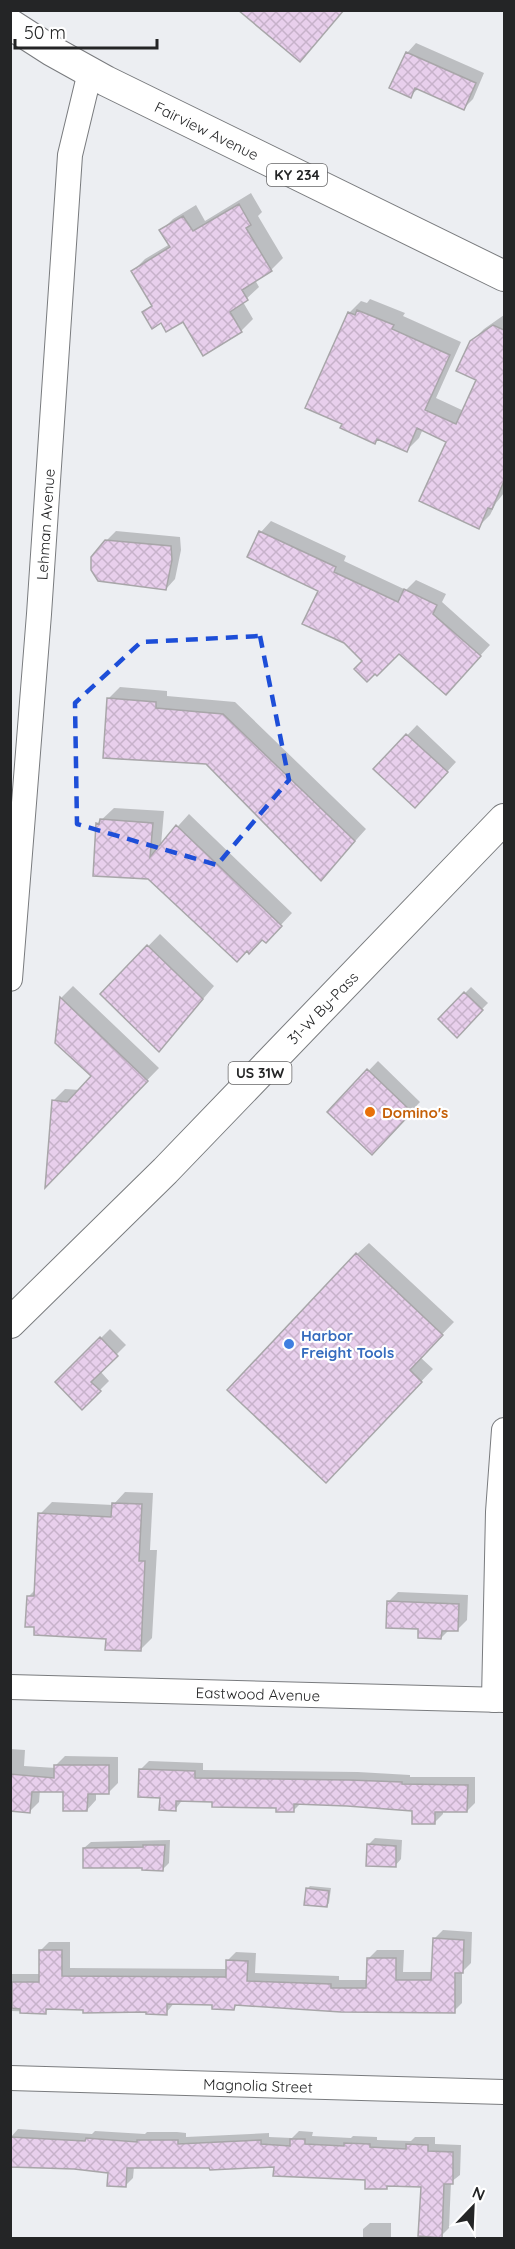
<svg xmlns="http://www.w3.org/2000/svg" width="515" height="2249" font-family="Quicksand,sans-serif">
  <style>
    .shadow { fill: #0003 }
    .building { fill: url(#building-cross-hatch); stroke: #a8a6a9; stroke-width: 1.5 }
    .lines { fill: none; stroke-linecap: round; stroke-linejoin: round }
    .minor-casing { stroke: #797b7e; stroke-width: 26 }
    .major-casing { stroke: #797b7e; stroke-width: 32 }
    .minor { stroke: #fff; stroke-width: 24 }
    .major { stroke: #fff; stroke-width: 30 }
    .marked { fill: none; stroke: #1d4ed8; stroke-width: 4.5; stroke-dasharray: 12 8; stroke-linejoin: round }
    .food-dot { fill: #e8710a; stroke: #fff; stroke-width: 2 }
    .shop-dot { fill: #3f7fe0; stroke: #fff; stroke-width: 2 }
    .labels { text-anchor: middle; dominant-baseline: central; stroke-width: 4.5; stroke-linejoin: round; paint-order: stroke }
    .shield { fill: #fff; stroke: #666667; stroke-width: 1.5 }
    .shield-label { font-size: 14px; font-weight: bold; fill: #242526 }
    .street-label { font-size: 15px; fill: #242526; stroke: #fff }
    .food-label { font-size: 15px; font-weight: bold; fill: #c56008; stroke: #fff; text-anchor: start }
    .shop-label { font-size: 15px; font-weight: bold; fill: #366cbe; stroke: #fff; text-anchor: start }
  </style>
  <defs>
    <pattern id="building-cross-hatch" width="8" height="8" patternUnits="userSpaceOnUse" patternTransform="scale(1.5)"><rect width="8" height="8" fill="#e8cfec"/><path d="M0 0l8 8M0 8l8-8" fill="none" stroke="#c7b2ca"/></pattern>
  </defs>
  <rect width="100%" height="100%" fill="#eceef2"/>
  <path class="shadow" d="M416,43L484,73L473,99L464,108L419,88L410,96L407,53Z
    M251,193L262,212L258,216L283,258L271,270L255,280L259,287L243,302L253,319L241,331L204,354L183,320L162,321L144,312L153,304L133,271L145,259L170,244L161,231L173,219L196,205L205,221Z
    M370,299L405,313L403,316L461,342L436,398L464,411L478,380L471,342L484,329L504,315V493L496,503L490,515L478,527L448,442L423,429L419,438L407,450L379,438L374,442L349,313L361,301L367,303Z
    M271,521L346,556L344,561L406,590L416,580L446,594L442,602L490,645L456,682L399,652L364,661L320,590L261,532Z
    M116,531L180,537L181,550L175,579L166,589L106,541Z
    M120,687L167,691V696L235,702L366,829L321,879L206,762L108,699Z
    M417,725L456,762L424,797L375,769Z
    M114,808L164,811L161,845L189,814L292,913L266,941L97,824Z
    M160,934L214,986L170,1038L102,994Z
    M73,986L159,1068L46,1184L53,1101L65,1089L80,1090L93,1076L56,1042L62,997Z
    M471,987L488,1003L457,1035L440,1019Z
    M378,1061L420,1102L372,1153L329,1112Z
    M369,1243L454,1322L420,1357L433,1369L338,1469L357,1254Z
    M110,1329L126,1345L100,1371L109,1381L82,1408L57,1382Z
    M125,1492L153,1493L150,1550H157L152,1638L140,1650L107,1638L35,1626L28,1597L36,1589L40,1514L52,1502L113,1505Z
    M398,1592L468,1595L467,1620L457,1630H449L441,1638L420,1628L389,1601Z
    M10,1749L25,1750L24,1766L56,1768V1765L65,1756L118,1757V1783L109,1792H96V1800L87,1810L65,1791L40,1790L39,1802L30,1811L10,1809Z
    M149,1761L203,1763V1770L358,1772L410,1775V1777H475V1803L467,1811H443V1814L434,1823L414,1809L301,1803L293,1811L277,1806L183,1799L175,1810L161,1796L141,1769Z
    M375,1838L402,1840L401,1859L395,1866L368,1845Z
    M170,1840L169,1863L163,1869L144,1866L84,1848L91,1842Z
    M310,1886L331,1888L329,1903L327,1906L307,1889Z
    M443,1930L472,1932L471,1963L462,1972V2003L454,2011L238,2004L234,2008L214,2003L175,2002L166,2013L148,2011L50,2008L45,2012L10,2011V1971L11,1974H40L41,1950L49,1942H70V1968L228,1969V1960L236,1952L256,1953L255,1973L339,1976V1980H368V1959L377,1950H404L403,1972H432L434,1939Z
    M18,2129L92,2134L95,2131L145,2134L147,2132H177L186,2133V2137L269,2133V2137L292,2138L299,2131L313,2132L312,2136L351,2138L353,2136L377,2137V2140L411,2141L415,2137H435V2144L461,2145L460,2175L451,2182L449,2228L441,2236L422,2185L389,2184L386,2188L367,2178L275,2166L134,2167L133,2178L125,2186L109,2172L11,2137Z
    M370,2223H391V2238H363V2229Z"/>
  <path class="building" d="M238,10H344L300,62Z
    M406,52L476,83L464,110L415,88L411,98L389,88Z
    M239,204L251,225L246,228L272,271L242,290L248,300L230,312L242,332L203,356L183,322L166,332L161,323L152,329L142,312L152,306L131,271L170,247L159,230L183,216L193,231Z
    M357,310L394,325L392,329L450,355L425,410L456,424L476,380L456,371L470,341L493,325L504,330V481L492,509L488,508L479,529L419,501L446,442L417,428L407,452L377,439L375,444L340,428L342,424L305,408L348,312L355,315Z
    M259,531L336,567L334,572L398,602L404,589L437,605L433,614L481,656L446,695L399,654L377,676L375,674L367,682L354,669L362,661L344,643L302,624L318,591L247,557Z
    M105,540L171,546L172,560L166,590L98,581L91,570V557Z
    M107,698L156,702V708L223,714L355,841L321,881L206,764L103,758Z
    M406,734L448,772L415,808L373,769Z
    M100,819L153,823L150,857L176,825L282,926L266,943L262,940L249,954L247,951L237,962L148,879L93,876L96,823L99,824Z
    M147,945L203,999L159,1052L100,994Z
    M464,992L483,1010L457,1038L438,1019Z
    M60,997L148,1081L45,1188L52,1100L67,1102L91,1076L55,1043Z
    M367,1069L412,1112L372,1155L327,1112Z
    M356,1253L443,1335L410,1370L422,1382L326,1483L227,1390Z
    M100,1337L118,1356L91,1382L101,1391L82,1410L55,1382Z
    M112,1503L142,1504L139,1561H145L141,1651L105,1650L106,1639L34,1635V1627H25L27,1596H34L38,1513L111,1517Z
    M387,1601L459,1604L458,1631H442L441,1639L418,1638V1629L386,1628Z
    M54,1765H109V1794H88L87,1811H63V1792H32L30,1813L10,1811V1774L54,1778Z
    M139,1769L195,1771V1778L349,1780L402,1782V1784L468,1785L467,1812H435V1824H412V1811L347,1806L294,1804V1812H276V1808L212,1807V1802L176,1801V1811L159,1810L160,1798L138,1797Z
    M367,1844L396,1846V1867L366,1866Z
    M143,1845H165L163,1871L142,1870V1868H83V1848L143,1847Z
    M306,1888L329,1891L327,1907L304,1905Z
    M433,1938L464,1940L463,1973H455V2013L341,2012L235,2005L234,2010L212,2009V2005L167,2004V2015L146,2014V2012L83,2013V2010L46,2009V2014L20,2013V2009L12,2008V1982H39V1950H62V1976L226,1977V1960L248,1961L247,1981L331,1984V1988H366L367,1958H396V1980H431Z
    M10,2137L85,2141L86,2138L137,2142V2140H178V2144L261,2140V2144L290,2146V2139H305V2144L344,2146V2143L370,2144V2147L406,2149V2144L428,2145V2151L453,2152V2184H444L442,2238L418,2236L421,2187L387,2186V2189H365V2180L273,2176L274,2167L210,2170L209,2168H127L126,2187L107,2186L108,2173L74,2169L10,2167Z"/>
  <g class="lines">
    <defs>
      <g id="minor">
        <path id="s1" d="M10,979L39,614L70,155L90,72"/>
        <path id="s2" d="M10,1687L504,1700"/>
        <path d="M494,1700L498,1512L504,1430"/>
        <path id="s3" d="M10,2078L504,2092"/>
      </g>
      <g id="major">
        <path id="s4" d="M10,24L52,51L106,81L504,276"/>
        <path id="s5" d="M10,1323L165,1171L504,819"/>
      </g>
    </defs>
    <use href="#minor" class="minor-casing"/>
    <use href="#major" class="major-casing"/>
    <use href="#minor" class="minor"/>
    <use href="#major" class="major"/>
  </g>
  <path class="marked" d="M260,636L289,780L217,865L77,824L75,703L141,642Z"/>
  <circle class="food-dot" cx="370" cy="1112" r="6"/>
  <circle class="shop-dot" cx="289" cy="1344" r="6"/>
  <g class="labels">
    <g class="shield">
      <rect x="267" y="164" width="60" height="22" rx="4.5"/>
      <rect x="228.5" y="1062" width="63" height="22" rx="4.5"/>
    </g>
    <g class="shield-label">
      <text x="297" y="175">KY 234</text>
      <text x="260" y="1073">US 31W</text>
    </g>
    <g class="street-label">
      <text stroke="none"><textPath href="#s4" startOffset="224">Fairview Avenue</textPath></text>
      <text stroke="none"><textPath href="#s1" startOffset="456">Lehman Avenue</textPath></text>
      <text stroke="none"><textPath href="#s5" startOffset="444">31-W By-Pass</textPath></text>
      <text stroke="none"><textPath href="#s2" startOffset="248">Eastwood Avenue</textPath></text>
      <text stroke="none"><textPath href="#s3" startOffset="248">Magnolia Street</textPath></text>
    </g>
    <g class="food-label">
      <text x="382" y="1112">Domino's</text>
    </g>
    <g class="shop-label">
      <text x="301" y="1335">Harbor<tspan x="301" dy="17">Freight Tools</tspan></text>
    </g>
  </g>
  <rect width="515" height="2249" fill="none" stroke="#242526" stroke-width="24"/>
  <g transform="translate(473 2207) rotate(23)" stroke="#ffffff" stroke-width="4.5" paint-order="stroke">
  <path d="M0-4.5L10 22L0 15L-10 22Z" fill="#242526"/>
  <text y="-9" font-size="16" font-weight="bold" text-anchor="middle" fill="#242526">N</text>
  </g>
  <path d="M15 39v9h142v-9" fill="none" stroke="#242526" stroke-width="3"/>
  <text x="24" y="39" font-size="18" fill="#242526" stroke="#ffffff" stroke-width="4.5" paint-order="stroke">50 m</text>
</svg>
